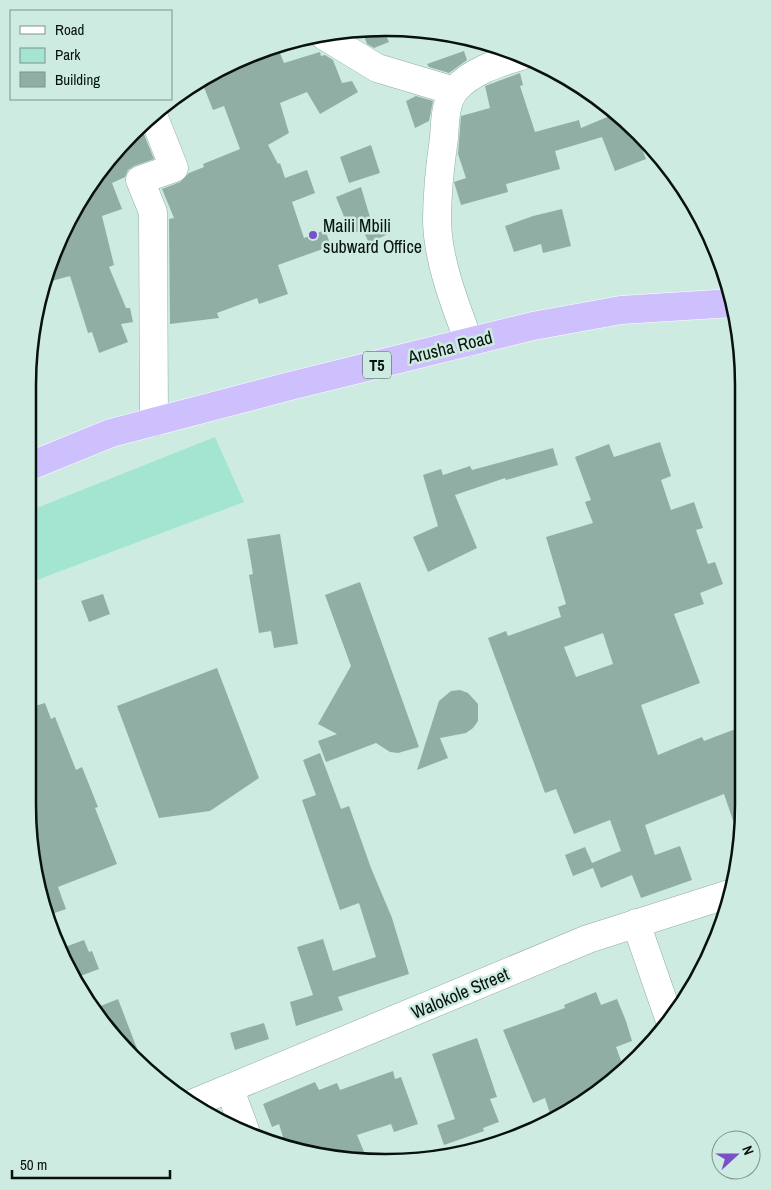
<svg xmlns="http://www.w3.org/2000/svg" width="771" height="1190" font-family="'Archivo Narrow',sans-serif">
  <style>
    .green { fill: #a3e5d1 }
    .building { fill: #91aea4; fill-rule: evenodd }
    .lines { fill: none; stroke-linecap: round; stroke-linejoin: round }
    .minor-casing { stroke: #91ada4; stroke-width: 29 }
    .highway-casing { stroke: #fff; stroke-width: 29 }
    .minor { stroke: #fff; stroke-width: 28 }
    .highway { stroke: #cebffd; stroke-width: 28 }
    .poi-dot { fill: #7950c9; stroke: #cdebe1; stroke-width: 2 }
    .labels { text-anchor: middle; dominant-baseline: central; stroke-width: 5; stroke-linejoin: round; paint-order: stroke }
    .shield { fill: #cdebe1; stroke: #42524d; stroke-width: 1 }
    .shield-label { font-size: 16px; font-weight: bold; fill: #07110e }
    .poi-label { font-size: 18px; fill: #07110e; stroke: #cdebe1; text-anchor: start }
    .street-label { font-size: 18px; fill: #07110e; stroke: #cdebe1 }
    .rim { fill: none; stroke: #07110e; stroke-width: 2.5 }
  </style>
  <rect width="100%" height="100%" fill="#cdebe1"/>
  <path class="green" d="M215,437L244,502L29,583V511Z"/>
  <path class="building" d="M372,29H383L389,42L374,48L367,44L363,33Z
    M277,46L284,63L320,52L321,56L325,55L333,60L342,83L352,81L358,92L320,114L307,92L280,103L289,133L268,145L278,164L280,163L285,178L307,170L315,193L292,202L304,238L325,230L331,246L278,265L288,294L259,304L257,298L217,313L219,318L170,324L169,219L174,218L162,189L180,182L189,173L204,167L203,164L240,149L224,106L213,110L203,85L224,77L222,72Z
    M464,51L467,60L449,73L429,67L427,64Z
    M520,73L523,85L520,86L535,132L579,120L581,128L617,113L635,131L646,159L615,171L602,137L555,151L560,169L506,184L508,192L461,205L454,182L466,178L458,154L461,116L490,108L485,86Z
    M416,96L433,101L429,121L415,128L406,101Z
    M141,127L154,159L134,166L128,170L125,177L112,183L122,209L102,216L114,265L109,267L126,308H130L133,322L121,324L128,342L99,353L92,332L88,333L70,276L48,282L64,227L116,150Z
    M371,145L380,173L349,183L340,157Z
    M361,187L372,224L382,220L388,234L369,243L363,230L351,234L336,197Z
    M562,209L571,246L543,253L541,244L514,252L505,226L533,216Z
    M660,442L671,476L661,480L671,510L694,502L703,528L696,530L708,564L715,562L723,584L700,593L704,604L674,614L700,683L641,705L658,755L702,737L704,741L741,727V835H738L724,794L645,825L655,855L680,846L692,880L641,898L632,875L601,888L593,868L573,876L565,855L585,847L592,863L621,851L610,820L574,834L556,789L545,793L488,638L506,631L508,636L561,617L558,607L566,604L546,537L593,523L585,502L591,500L575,457L609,444L614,457ZM603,633L613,664L576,677L564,647Z
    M553,448L558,465L506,480L505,478L455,495L477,548L428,572L413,537L438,526L423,475L441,469L443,475L470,466L472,470Z
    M280,534L298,644L274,648L271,631L259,633L249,575L253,574L247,539Z
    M360,582L419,747L398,753L390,752L376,743L326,762L318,741L337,734L318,724L351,666L325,595Z
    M103,594L110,614L89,622L81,601Z
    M217,668L259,778L210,811L159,818L117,706Z
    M460,690L468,693L478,704V721L473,728L466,733L440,738L448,758L417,770L439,701L451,691Z
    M45,703L51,719L55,717L76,770L82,767L98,807L95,808L117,864L58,887L66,909L46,916L28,804V772L36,770L28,751V708Z
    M320,753L341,809L349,806L371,868L392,918L409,974L338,997L343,1010L296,1026L290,1002L313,995L297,947L323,939L333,971L376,957L359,903L340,910L302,800L316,795L303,760Z
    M84,940L89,952L92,951L99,969L75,978L67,961L70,959L65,947Z
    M596,992L601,1005L617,999L626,1021L632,1041L616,1047L623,1066L565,1114L552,1120L545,1098L533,1103L503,1030L565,1008L564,1005Z
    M118,999L141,1059L140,1060L93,1009Z
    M264,1023L269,1039L235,1050L230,1033Z
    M477,1038L497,1097L490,1099L499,1122L483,1128L484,1131L444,1145L437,1125L455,1119L432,1054Z
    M393,1071L395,1079L401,1077L418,1124L394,1132L391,1124L357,1135L368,1161L286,1147L279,1124L272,1127L263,1104L315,1082L319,1090L337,1083L340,1090Z"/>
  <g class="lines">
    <defs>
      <path id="minor" d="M323,35L377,68L454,91
        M153,115L174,168L140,180L153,212L154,422
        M469,342C455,304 438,262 437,221C437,193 440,165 444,138C445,123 445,102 455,90C471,71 498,63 521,56
        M636,923L669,1018
        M230,1090L245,1130
        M194,1103L588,939L729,894"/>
      <path id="highway" d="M30,466L111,433L290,386L533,326L621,310L733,303"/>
    </defs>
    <use href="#minor" class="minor-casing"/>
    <use href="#highway" class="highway-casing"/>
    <use href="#minor" class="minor"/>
    <use href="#highway" class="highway"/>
  </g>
  <circle class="poi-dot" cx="313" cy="235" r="5"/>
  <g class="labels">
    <rect class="shield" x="363" y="351.5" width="28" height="27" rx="4"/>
    <g class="shield-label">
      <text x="377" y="365">T5</text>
    </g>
    <g class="poi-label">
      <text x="323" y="225">Maili Mbili<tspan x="323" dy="21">subward Office</tspan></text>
    </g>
    <g class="street-label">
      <text transform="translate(450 347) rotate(-14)">Arusha Road</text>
      <text transform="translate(460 993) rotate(-23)">Walokole Street</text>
    </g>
  </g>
  <path d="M0 0H771V1190H0ZM385 36H386A349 349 0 0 1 735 385V805A349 349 0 0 1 386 1154H385A349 349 0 0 1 36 805V385A349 349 0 0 1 385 36Z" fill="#cdebe1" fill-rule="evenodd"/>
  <path class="rim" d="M385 36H386A349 349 0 0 1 735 385V805A349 349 0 0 1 386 1154H385A349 349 0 0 1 36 805V385A349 349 0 0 1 385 36Z"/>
  <rect x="10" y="10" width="162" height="90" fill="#cdebe1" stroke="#7e948d"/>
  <rect x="20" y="26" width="25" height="8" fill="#ffffff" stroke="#7e948d"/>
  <text x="55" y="35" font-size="15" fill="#07110e">Road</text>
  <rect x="20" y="48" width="25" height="15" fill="#a3e5d1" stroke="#7e948d"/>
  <text x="55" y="60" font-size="15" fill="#07110e">Park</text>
  <rect x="20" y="72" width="25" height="15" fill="#91aea4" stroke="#7e948d"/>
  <text x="55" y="85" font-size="15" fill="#07110e">Building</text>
  <g transform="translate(736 1155) rotate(69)"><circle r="24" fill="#cdebe1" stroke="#7e948d"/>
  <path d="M0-4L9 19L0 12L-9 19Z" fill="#7950c9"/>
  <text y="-8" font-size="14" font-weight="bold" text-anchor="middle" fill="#07110e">N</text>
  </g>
  <path d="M12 1170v8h158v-8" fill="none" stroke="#07110e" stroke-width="2.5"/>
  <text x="20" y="1170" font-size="15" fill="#07110e" stroke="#cdebe1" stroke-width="4" paint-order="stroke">50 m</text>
</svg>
